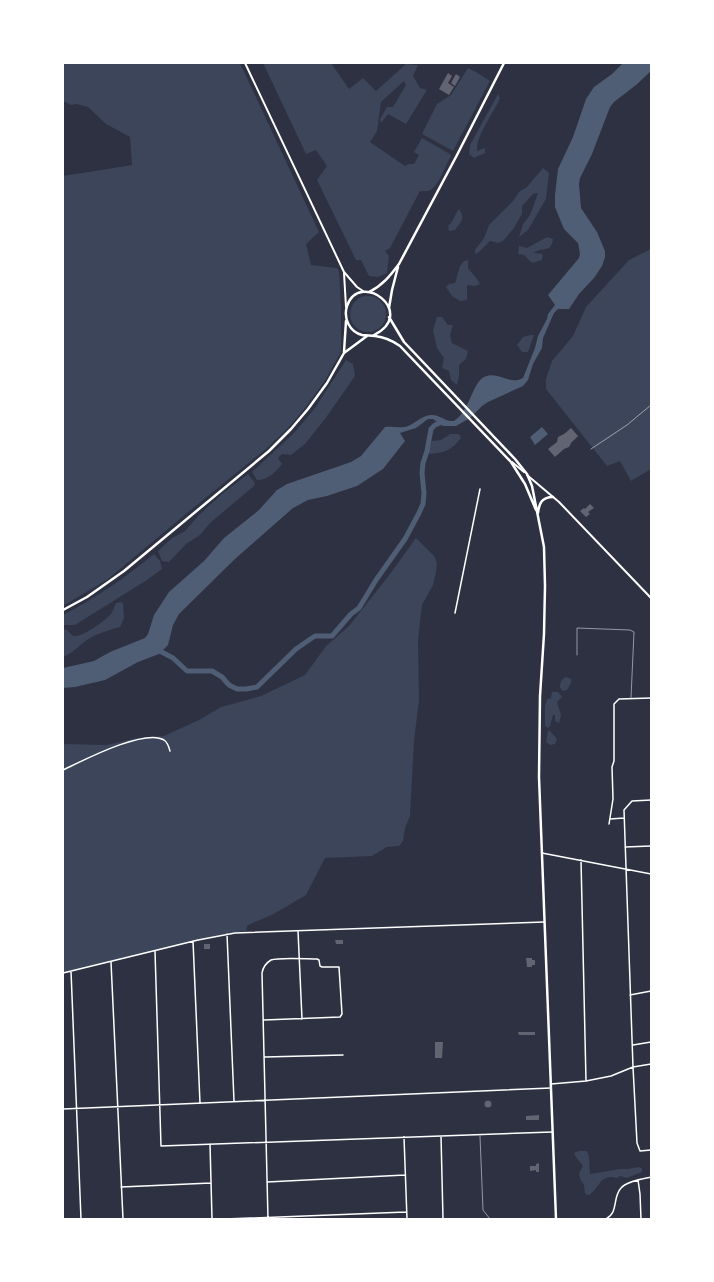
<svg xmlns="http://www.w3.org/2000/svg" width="714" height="1282" font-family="Commissioner,sans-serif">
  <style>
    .green { fill: #3c4559 }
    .water { fill: #4f5d75 }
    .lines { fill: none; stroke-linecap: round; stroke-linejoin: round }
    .river { stroke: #4f5d75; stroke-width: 5 }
    .building { fill: #626471 }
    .service { stroke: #fff; stroke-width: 0.5 }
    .minor { stroke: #fff; stroke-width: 1.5 }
    .tertiary { stroke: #fff; stroke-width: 2 }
    .secondary { stroke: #fff; stroke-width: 2 }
    .trunk { stroke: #fff; stroke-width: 2.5 }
  </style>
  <rect width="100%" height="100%" fill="#2d3142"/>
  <path class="green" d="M65,63H240L319,232L306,244L311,265L337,268L339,271L341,307V352L324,382L305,408L288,428L266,449L187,513L108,579L63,606V176L132,165L130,137L106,124L88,107L77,104L71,105L63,101V66Z
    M263,63H331L349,89L363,78L376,91L406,64L418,65L413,76L420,88L427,90L406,124L388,114L381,123L380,119L387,107H393L406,85L404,81L381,102L377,131L370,142L405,166L409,164H414L419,155L414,152L422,138L450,154L451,156C445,166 441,181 432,189C429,192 424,191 420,191L390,248L385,251L389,256L387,273L378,277L369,276L361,260H356L317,180L327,166L316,150L306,154Z
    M468,68L476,72L490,81L453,151L422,134L437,104L451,95Z
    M498,94L500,98C494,113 476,135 477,151L485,148V153L474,158L469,154L470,145Z
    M543,168L549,173L546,199L528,230L519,237L523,224L530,215L538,193L533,194L522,206V214L514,228L503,241L498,243L490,241L479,252L475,254V250L484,238L489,225L513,201L519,192L527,187Z
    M459,209C466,219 461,221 455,230L449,231L448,226C454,221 454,215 459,209Z
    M547,237L553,239C551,254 542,246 534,253L543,254L542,260L532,263L524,255L518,254L519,246L527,248Z
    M651,249V469L631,481L620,461L607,466L546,389V379L552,361L573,336L586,307L629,260Z
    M468,260V268L477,279L480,284L475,286L467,285V300L460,301L452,296L446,287L449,284L455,283L460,266L464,261Z
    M350 314a18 18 0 1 1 36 0a18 18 0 1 1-36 0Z
    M437,317H442L448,325H453L450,335L452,343L468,351L466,359L459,365V376L457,385L451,380L449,371L442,368L444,358L437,348L433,330Z
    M531,335H534L528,352H522L517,345L523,337Z
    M346,360L353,364L355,376L325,419L305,444L291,455L282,454L278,458L282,464C275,473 268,480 257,480L252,472L295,432L315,408Z
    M450,434H459L461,438C452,450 444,453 429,454V448L432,441L441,440Z
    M248,474L255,483L254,486L210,523L200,535L186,544L169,562L162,561L158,551L172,538L185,531L199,515L222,494Z
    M416,538L434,556L437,563L436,572L433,585L422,605L418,640L419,700L414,741L410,816L405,828L403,841L399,846L387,847L372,856L325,858L306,895L272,915L250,924L247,926L246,931L230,933L63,974V744L107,745L137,738L164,736L201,719L221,707L261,696L305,675L326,646L349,626L390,574Z
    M154,554L160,561L162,569L147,580L75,625H63V615C96,598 126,577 154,554Z
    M122,602L123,604L124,618L120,627C110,630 99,633 90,638C80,644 74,653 63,657V629L67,630L73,636C83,637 103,622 110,615C113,612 114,607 116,603Z
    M566,677L571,679V683L567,690L563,691L560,688C560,683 561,679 566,677Z
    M552,692H558L562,697L557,702L561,715L559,723L555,721V715H553L550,726L548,728L545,726V706L547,699L551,698Z
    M549,730L557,739L555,744L550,745L546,742L548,731Z
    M579,1151H587L589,1157L590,1174L620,1169H628L638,1167L642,1168V1172L627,1178L620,1176L617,1178C600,1173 600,1188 589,1195L585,1194L584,1185L580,1179L579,1173L583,1166C580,1161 576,1159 574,1153Z"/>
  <path class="water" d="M623,63H651V71L636,85L614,102L610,107L592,154L580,178L579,184L581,208L597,232L605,251V257L602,266L594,278L579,294L569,309H558L554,313L543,338L542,348L533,364L528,380L523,386L488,402L482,406L470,418L456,426H443L433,419H428L416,428L400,433L405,441L383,469L357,486L327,496L308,500L293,508L236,558L179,614L173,625L168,645L159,654L138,662L105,680L75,687L63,688V668L94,661L110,652L145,638L148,634L154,615L169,592L204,561L224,538L259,510L277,490L287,484L351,462L361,456L385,427C392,426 401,429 408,426C415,423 422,416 430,415C440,414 445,422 454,421C469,412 473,382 484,377C498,370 510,386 523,378L535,348L538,336L547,319L548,314L555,305L548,295L579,258L580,254L578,243L564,229L555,207V195L558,169L573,137L586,99L594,87L612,74Z
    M542,427L548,434L535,445L530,437Z"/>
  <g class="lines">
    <path class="river" d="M156,649L173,658L187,671H212L222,677L229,685L237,689H246L257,687L296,649L309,640L315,636H332L351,614L359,608L376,580L405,539L419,513L423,504L424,493L422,473L423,463L427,451L431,429L435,425L442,422"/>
  </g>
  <path class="building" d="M448,73L452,76L448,83L454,87L449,95L439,89Z
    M456,74L460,77L455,86L451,83Z
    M571,428L578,436L571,443L569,447L564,449L555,457L548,449L557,442L558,437L564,434Z
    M590,504L594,508L588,512L590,514L586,517L580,511L584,508L585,509Z
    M335,940H343V944H336Z
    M204,944H210V949H204Z
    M526,958H532V960H535V965H532V967H527Z
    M518,1032H535V1035H519Z
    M435,1042H443L442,1058H435Z
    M484.5 1104a3.5 3.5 0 1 1 7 0a3.5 3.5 0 1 1-7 0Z
    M539,1115V1120H526V1116Z
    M539,1163V1172H536V1170L530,1171V1166H536V1164Z"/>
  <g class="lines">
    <path class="service" d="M591,449L627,425L651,405
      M577,655V628L630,630L634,632L631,698
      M480,1136L483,1210L490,1219"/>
    <path class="minor" d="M455,613L480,489
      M63,770C82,761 145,728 164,740C167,742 169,747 170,751
      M651,800L632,801L624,810L633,1067L637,1143L640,1151L651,1150
      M610,819L624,818
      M609,824L613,799L612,767L614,761V704L619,699L651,698
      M625,847L651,846
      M542,853L651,874
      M581,860L586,1081
      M298,931L302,1019
      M227,934L234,1101
      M193,941L200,1103
      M155,951L161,1146L552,1132
      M111,962L123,1219
      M71,971L81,1219
      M63,973L198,940L235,933L544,922
      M630,995L651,991
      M264,1020L340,1017L342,1014L339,967H322L320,966L319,960L317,959C307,959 279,957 271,960C266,963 263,967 262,973L268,1219
      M633,1045L651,1042
      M265,1057L343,1055
      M551,1084L586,1081L611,1076L633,1067L651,1064
      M63,1109L551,1088
      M441,1136L443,1219
      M404,1137L407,1219
      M210,1144L212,1219
      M638,1180L640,1194L641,1219
      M267,1182L405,1175
      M121,1187L211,1183
      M225,1219L406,1212
      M606,1219C619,1212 612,1198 621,1188C627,1181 642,1179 651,1177"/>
    <path class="tertiary" d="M512,462L524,472
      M527,475L559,502L651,598"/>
    <path class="secondary" d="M245,63L344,272L357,287L363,291
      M344,273L346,307"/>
    <path class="trunk" d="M369,292C383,285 390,276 399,264L457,155L504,63
      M389,308L392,290L398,267
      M389,317L404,342L515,459L527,474L532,486L544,547L545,586L544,634L540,696L539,777L556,1219
      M374,335C418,313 360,269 347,306C343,319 350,332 362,335C367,336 371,335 375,336C384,337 393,341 400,346L511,462L525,484L536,510
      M344,352L346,321
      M538,513C539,503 542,497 553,497
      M63,610L87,597L124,571L269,451L291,429L308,409L327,383L344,353L367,336"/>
  </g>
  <rect width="714" height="1282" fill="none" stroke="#ffffff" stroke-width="128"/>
</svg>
